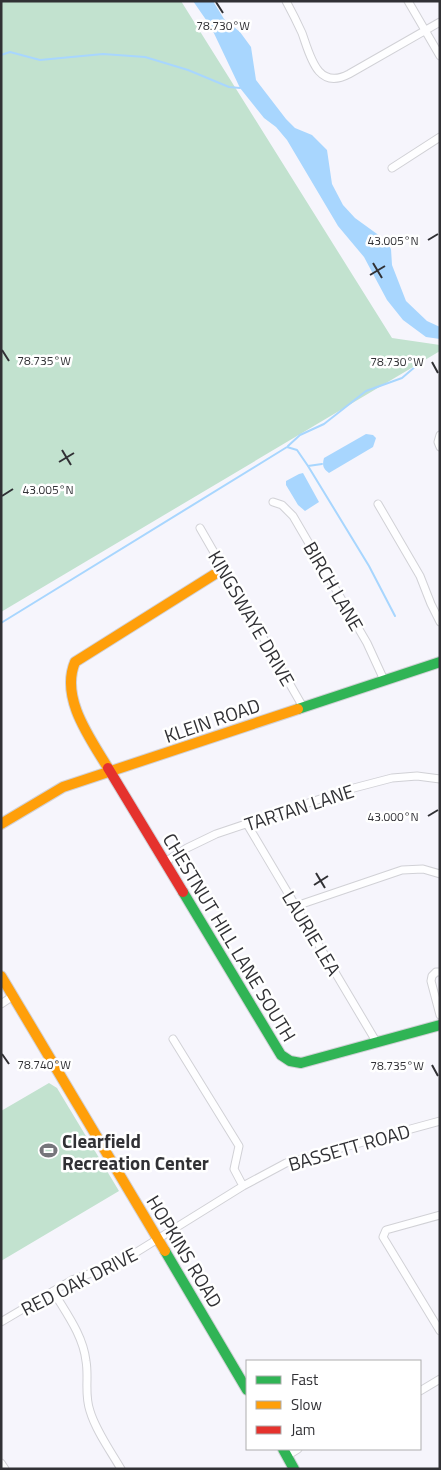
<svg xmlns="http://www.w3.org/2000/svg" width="441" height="1470" font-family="'Titillium Web',sans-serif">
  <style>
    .green { fill: #c2e2cf }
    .water { fill: #a8d6fe }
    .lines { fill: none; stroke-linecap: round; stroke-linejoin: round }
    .stream { stroke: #a8d6fe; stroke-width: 2 }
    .street-casing { stroke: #d1d1d6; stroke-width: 9 }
    .fast-casing { stroke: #d1d1d6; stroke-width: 12 }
    .slow-casing { stroke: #d1d1d6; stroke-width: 12 }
    .jam-casing { stroke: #d1d1d6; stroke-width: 12 }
    .street { stroke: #fefeff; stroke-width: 7 }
    .fast { stroke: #30b455; stroke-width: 10 }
    .slow { stroke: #ff9f0a; stroke-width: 10 }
    .jam { stroke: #e5322d; stroke-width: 10 }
    .ticks { fill: none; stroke: #313135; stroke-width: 2 }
    .labels { text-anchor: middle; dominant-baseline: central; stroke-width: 5; stroke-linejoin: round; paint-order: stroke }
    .street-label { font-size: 19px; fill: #313135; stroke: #fff }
    .poi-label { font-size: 19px; font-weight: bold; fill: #313135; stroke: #fff; text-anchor: start }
    .ticks-label { font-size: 12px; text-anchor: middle; fill: #313135; stroke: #fff; stroke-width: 5; stroke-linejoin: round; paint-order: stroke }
  </style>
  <rect width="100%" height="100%" fill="#f6f5fc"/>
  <path class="green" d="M1,1H181L392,338L440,345V351L1,612Z
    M49,1083L57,1088L119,1191L1,1261V1111Z"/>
  <path class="water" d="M193,1H213L224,19L240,32L251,47L256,80L286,119L295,128L312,135L327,150L332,184L343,205L355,218L384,239L391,249L392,265L406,301L427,321L440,327V339L426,337L403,320L387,300L364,257L338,226L287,140L276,127L264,118L240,88L211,27Z
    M366,434L373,435L376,438L373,447L329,473C323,469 322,465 324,458Z
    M303,473L319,502L305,511L298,505L286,485V481L299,474Z"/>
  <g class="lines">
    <path class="stream" d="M1,55L10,52L40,60L103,54L145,57L188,70L229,87L240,88
      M288,446L300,435L324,424L366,391L402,378L416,366
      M308,466L322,464
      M1,623L287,447L297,450L308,466L369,566L395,616"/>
    <defs>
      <path id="street" d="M286,1C292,12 297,22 302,33C310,55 317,91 349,74L440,22
        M408,1L440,56
        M392,168L440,137
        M440,435L438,442L440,447
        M273,502L282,505L293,516L367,643L384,680
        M378,504L420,576L431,604L440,622
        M200,528L303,707
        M247,824L377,1043
        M165,862L187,848L216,834L350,789L392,778L417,776L440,779
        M296,906L402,870L423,869L440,874
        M440,972H436L432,976L431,981L440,1015
        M1,1004L13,996
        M173,1039L239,1146L234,1169L243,1186
        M440,1215L386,1230L383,1237L440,1331
        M53,1291C66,1313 83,1335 86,1361C89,1378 84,1394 90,1411C96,1431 110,1450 121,1469
        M1,1322L72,1280L119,1263L243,1186L286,1163L440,1121
        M420,1391L440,1379
        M287,1456L298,1449
        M1,1463L5,1469"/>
      <path id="fast" d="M298,709L440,662
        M183,892L281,1055L290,1061L301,1063L440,1025
        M165,1251L247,1390
        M283,1449L294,1469"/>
      <path id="slow" d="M108,768C90,738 60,698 75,662L223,569
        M1,824L63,787L298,709
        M1,976L165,1251"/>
      <path id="jam" d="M108,768L183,892"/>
    </defs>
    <use href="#street" class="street-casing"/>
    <use href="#fast" class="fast-casing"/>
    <use href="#slow" class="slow-casing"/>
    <use href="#jam" class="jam-casing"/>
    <use href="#street" class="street"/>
    <use href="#fast" class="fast"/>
    <use href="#slow" class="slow"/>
    <use href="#jam" class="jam"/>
  </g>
  <path class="ticks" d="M216,2L223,13M428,240L438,234M373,263L382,278M370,275L385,266M2,350L9,361M432,362L438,373M62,450L71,465M59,462L74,453M2,496L13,489M428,816L438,810M316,873L325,888M314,885L328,876M2,1054L9,1064M432,1065L438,1076"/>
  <defs>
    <symbol id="stadium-bare" viewBox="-9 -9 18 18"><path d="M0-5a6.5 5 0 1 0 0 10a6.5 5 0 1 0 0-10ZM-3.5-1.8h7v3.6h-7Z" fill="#76767b" stroke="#fff" stroke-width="2.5" paint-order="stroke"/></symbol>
  </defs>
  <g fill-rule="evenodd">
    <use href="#stadium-bare" x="36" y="1138" width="25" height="25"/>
  </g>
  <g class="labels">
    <g class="street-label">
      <text transform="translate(334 586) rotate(60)">BIRCH LANE</text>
      <text transform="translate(252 618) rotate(60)">KINGSWAYE DRIVE</text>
      <text transform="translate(212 720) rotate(-19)">KLEIN ROAD</text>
      <text transform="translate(299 807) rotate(-18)">TARTAN LANE</text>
      <text transform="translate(312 933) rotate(59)">LAURIE LEA</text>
      <text transform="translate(230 937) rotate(59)">CHESTNUT HILL LANE SOUTH</text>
      <text transform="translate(349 1147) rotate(-16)">BASSETT ROAD</text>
      <text transform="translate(185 1251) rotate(59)">HOPKINS ROAD</text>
      <text transform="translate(79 1281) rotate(-27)">RED OAK DRIVE</text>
    </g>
    <g class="poi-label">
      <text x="62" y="1140">Clearfield<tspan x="62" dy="22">Recreation Center</tspan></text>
    </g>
  </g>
  <g class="ticks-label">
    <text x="223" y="30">78.730°W</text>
    <text x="393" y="245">43.005°N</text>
    <text x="44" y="365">78.735°W</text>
    <text x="397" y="366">78.730°W</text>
    <text x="48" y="494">43.005°N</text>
    <text x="393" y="821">43.000°N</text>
    <text x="44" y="1069">78.740°W</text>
    <text x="397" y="1070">78.735°W</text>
  </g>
  <rect width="441" height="1470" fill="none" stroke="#313135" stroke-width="5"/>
  <rect x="246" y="1360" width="175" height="90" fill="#ffffff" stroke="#adadae"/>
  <rect x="256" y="1376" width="25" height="8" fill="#30b455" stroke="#adadae"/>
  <text x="291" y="1385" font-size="15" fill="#313135">Fast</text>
  <rect x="256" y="1401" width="25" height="8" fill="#ff9f0a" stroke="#adadae"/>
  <text x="291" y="1410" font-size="15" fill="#313135">Slow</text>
  <rect x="256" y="1426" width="25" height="8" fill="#e5322d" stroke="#adadae"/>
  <text x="291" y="1435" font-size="15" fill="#313135">Jam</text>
</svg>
